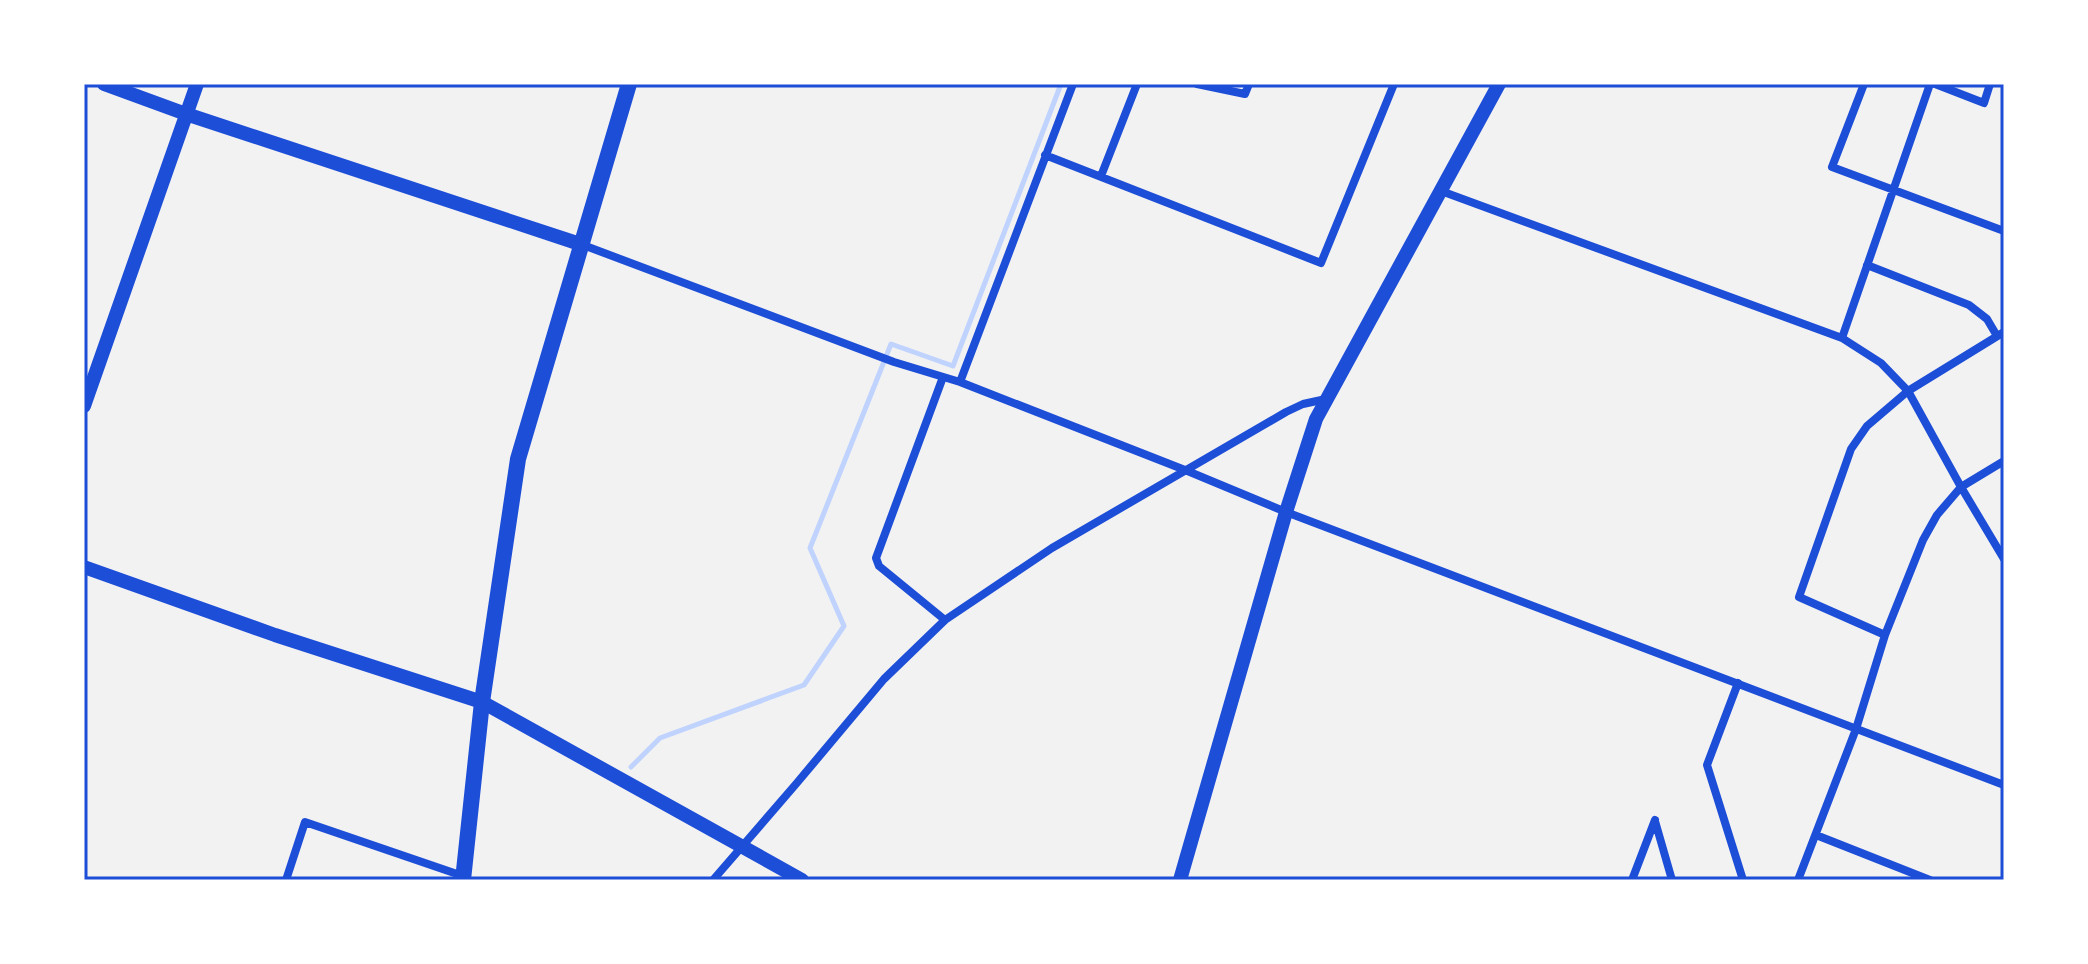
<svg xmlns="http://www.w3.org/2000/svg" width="2088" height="964" font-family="'Open Sans',sans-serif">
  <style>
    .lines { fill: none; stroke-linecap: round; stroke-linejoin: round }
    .stream { stroke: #bfd3fe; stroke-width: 5 }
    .minor { stroke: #1d4ed8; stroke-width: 8 }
    .tertiary { stroke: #1d4ed8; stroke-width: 14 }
    .primary { stroke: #1d4ed8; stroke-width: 16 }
    .neatline { fill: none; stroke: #1d4ed8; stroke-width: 3 }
  </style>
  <rect width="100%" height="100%" fill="#f2f2f2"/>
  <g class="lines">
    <path class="stream" d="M631,767L660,738L804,685L844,626L810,548L891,344L953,366L1061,84"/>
    <path class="minor" d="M1197,84L1245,94L1249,84
      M1864,84L1832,167L2004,231
      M1935,84L1984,103L1990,84
      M1045,155L1321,263L1394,84
      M1101,176L1137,84
      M1441,191L1842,338L1881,363L1908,391L1961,487L2004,559
      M583,245L894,362L960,382L1185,470L1286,512L2004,785
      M1867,265L1969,305L1987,319L1997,336
      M1842,338L1930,84
      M943,377L876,558L879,566L945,620
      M960,382L1073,84
      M1885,635L1799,597L1851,449L1867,426L1908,391L2004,332
      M1738,683L1707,765L1743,880
      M1655,821L1672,880
      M1816,835L1930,880
      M286,880L305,822L463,876
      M713,880L796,784L884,679L945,620L1052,548L1286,412L1303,404L1326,399
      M1632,880L1655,820
      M1798,880L1856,729L1885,635L1923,540L1937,515L1961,487L2004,461"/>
    <path class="tertiary" d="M104,84L186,114L583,245
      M84,406L197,84
      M84,567L275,635L482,702L802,880
      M1180,880L1286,512L1316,419L1499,84"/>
    <path class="primary" d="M463,880L482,702L518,459L629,84"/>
  </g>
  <rect width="2088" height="964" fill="none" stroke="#ffffff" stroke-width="172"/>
  <rect x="86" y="86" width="1916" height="792" class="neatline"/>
</svg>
